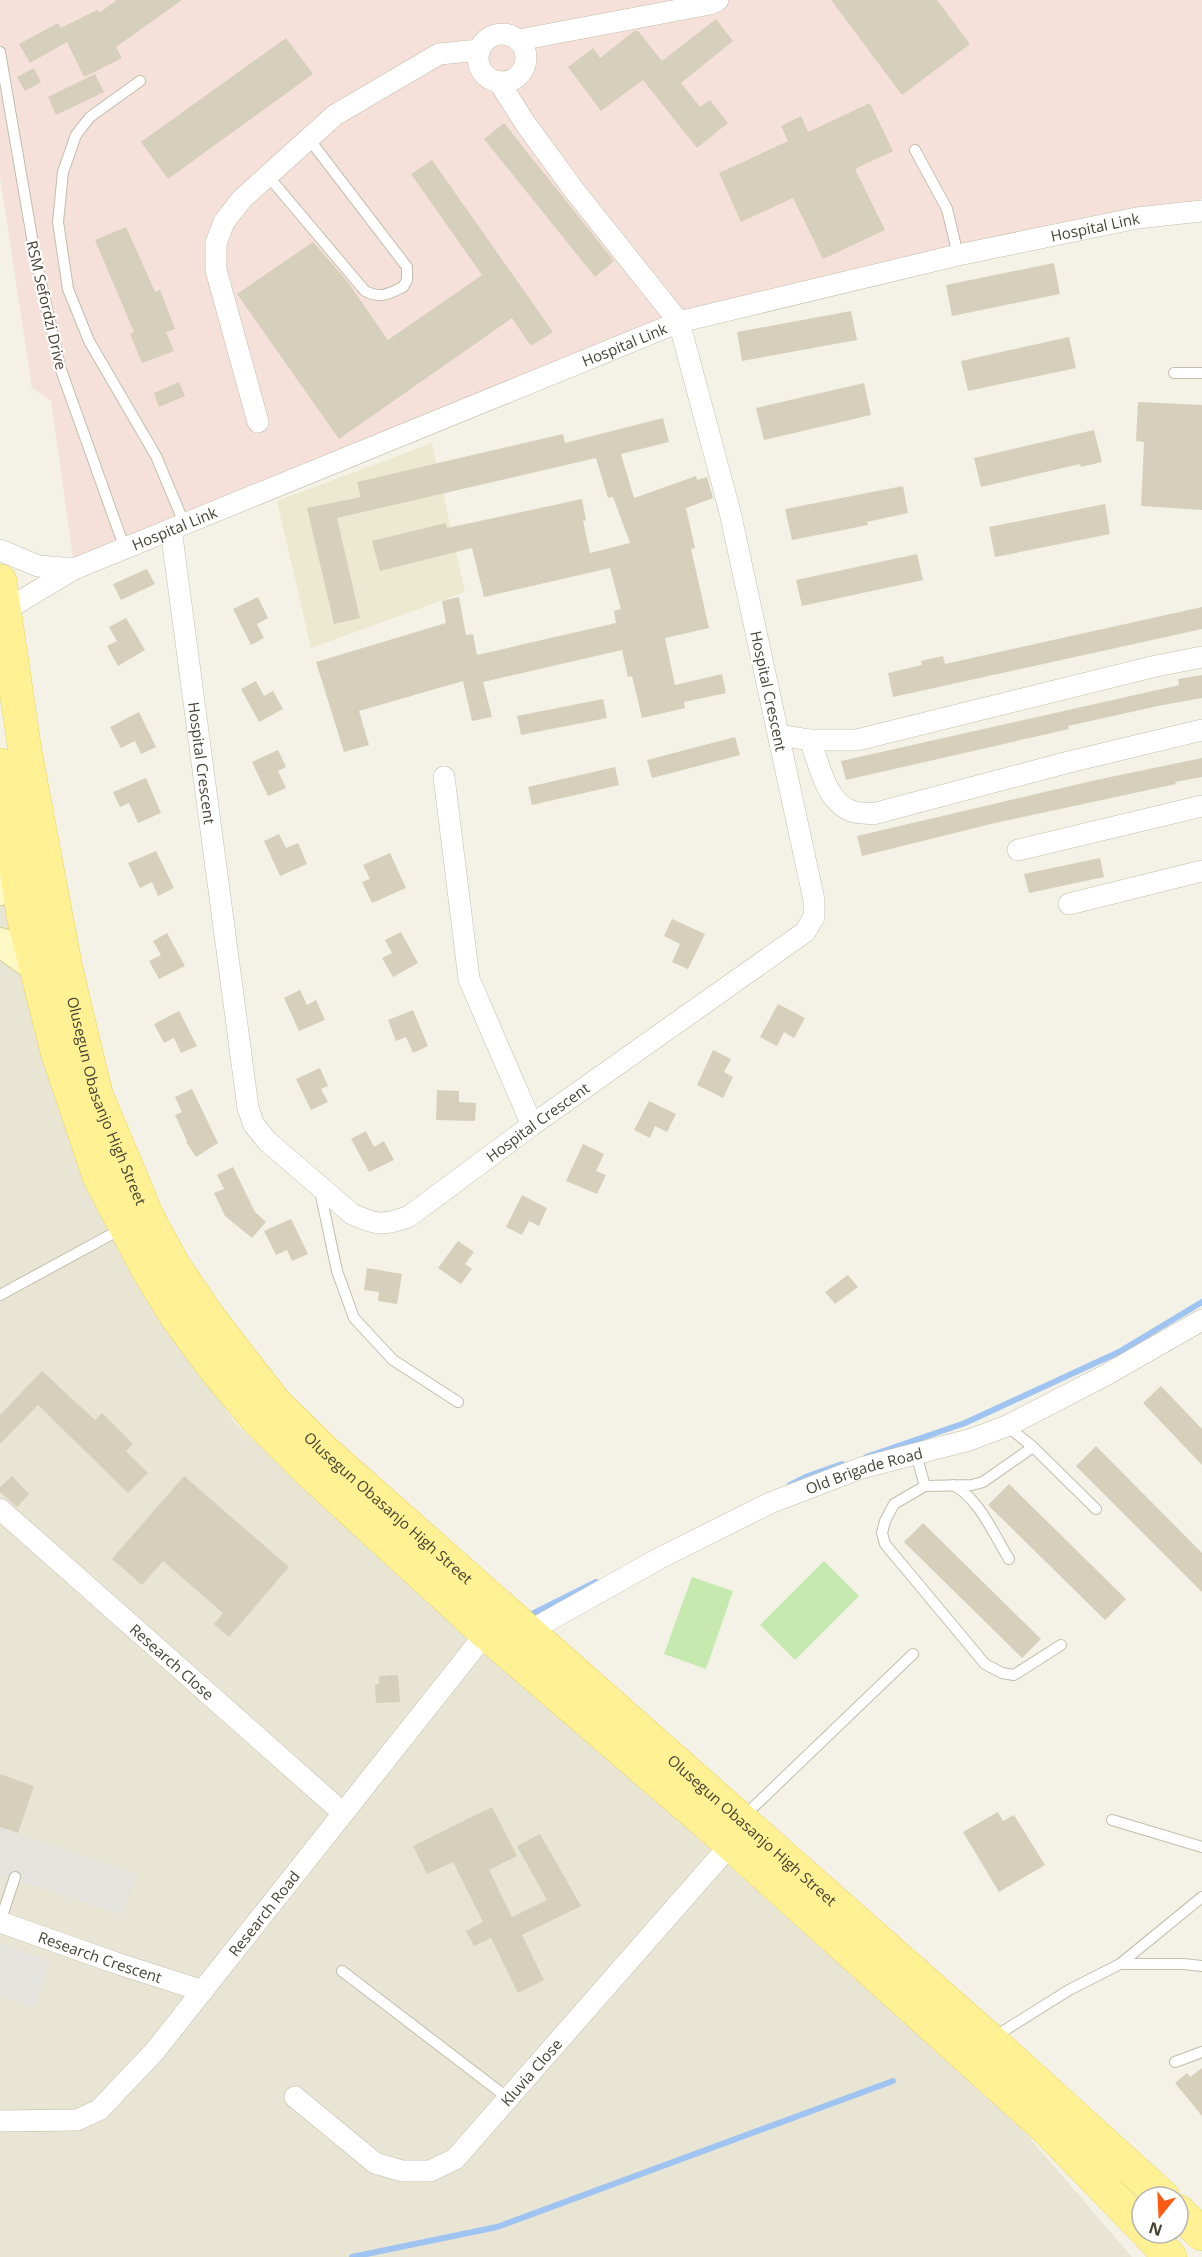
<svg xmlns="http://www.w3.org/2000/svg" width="1202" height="2257" font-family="'Open Sans',sans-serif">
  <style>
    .residential { fill: #e8e5d4 }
    .education { fill: #ede9d0 }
    .medical { fill: #f5e1d9 }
    .garden { fill: #c5e9ae }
    .parking { fill: #e4e3de }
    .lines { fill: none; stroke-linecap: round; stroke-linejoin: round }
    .stream { stroke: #a0c4f2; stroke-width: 6 }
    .building { fill: #d6cfbb }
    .lane-casing { stroke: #c2beab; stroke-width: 12 }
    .street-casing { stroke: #c2beab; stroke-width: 22 }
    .secondary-casing { stroke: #d5ce95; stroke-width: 32 }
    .primary-casing { stroke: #e7d461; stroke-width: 34 }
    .lane { stroke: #fff; stroke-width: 10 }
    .street { stroke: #fff; stroke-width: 21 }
    .secondary { stroke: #fffac5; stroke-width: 30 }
    .primary { stroke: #fff194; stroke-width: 33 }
    .labels { text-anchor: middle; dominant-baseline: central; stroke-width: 4.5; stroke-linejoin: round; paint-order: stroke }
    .street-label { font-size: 15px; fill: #474335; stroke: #fff }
  </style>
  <rect width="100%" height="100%" fill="#f4f2e6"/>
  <path class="residential" d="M0,864L34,1030L135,1273L235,1423L333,1515L1010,2115L1132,2257H0Z"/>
  <path class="education" d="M432,443L465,592L311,648L277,501Z"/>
  <path class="medical" d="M0,0H1202V199L691,310L73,558L51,401L32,388L0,177Z"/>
  <path class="garden" d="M824,1561L859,1596L795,1660L760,1625Z
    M692,1577L733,1591L706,1669L664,1654Z"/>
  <path class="parking" d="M0,1828L136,1874L122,1915L0,1874Z
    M0,1943L50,1961L34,2007L0,1995Z"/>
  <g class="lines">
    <path class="stream" d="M866,1457L965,1423L1119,1352L1202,1302
      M790,1485L808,1476L842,1464
      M534,1613L596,1582
      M352,2257L497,2227L893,2081"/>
  </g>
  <path class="building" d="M117,0H182L116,47L122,58L84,77L67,42L30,63L19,44L58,23L61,28L97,10L99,13Z
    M831,0H937L970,44L902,95Z
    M716,19L733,41L681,83L700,107L710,100L728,123L697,148L643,80L601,111L568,67L593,48L600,58L634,31H638L662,61Z
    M286,38L313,74L168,179L141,142Z
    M34,68L41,82L25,91L17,77Z
    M95,74L104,92L56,115L48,97Z
    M870,103L893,151L855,169L885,230L823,259L793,198L741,222L719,173L788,141L781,126L801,116L808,132Z
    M504,123L614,261L595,277L484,139Z
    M432,160L553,332L531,346L512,318L339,439L237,294L313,242L347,281L388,340L482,275L411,174Z
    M126,227L155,292L160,290L175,329L166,332L174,351L142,363L130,334L134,332L95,240Z
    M1054,263L1060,294L952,316L946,285Z
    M851,311L857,340L742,361L737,332Z
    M1069,337L1076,368L968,391L961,361Z
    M179,382L185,396L159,407L154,393Z
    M864,383L871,415L764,440L756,408Z
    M1138,402L1202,405V510L1141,506L1144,442L1136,441Z
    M663,418L669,442L621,454L634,498L696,476L697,480L707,477L713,498L686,508L695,548L691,549L709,628L665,638L675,685L722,674L726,693L684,702L685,708L642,718L632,676L628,677L622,650L483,682L492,717L472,721L463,681L359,711L369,745L344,752L316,662L446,623L442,601L459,597L466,635L473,634L477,655L616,623L614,611L621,609L610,568L484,597L472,548L380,571L372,541L446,523L447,528L582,499L586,520L583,521L590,553L630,543L613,497L608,498L596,458L337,518L360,618L334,624L307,508L361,497L357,482L563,434L565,443Z
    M1094,430L1102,462L1081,467L1080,464L981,487L974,458Z
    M903,486L908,513L867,522L868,525L792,540L785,509Z
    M1105,504L1110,534L995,557L989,527Z
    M917,554L923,580L802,606L796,580Z
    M147,569L155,584L121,600L113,584Z
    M258,597L268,618L257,624L264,638L251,645L233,609Z
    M1202,607V629L893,697L888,673L922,665L921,661L943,656L945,664Z
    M126,618L145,650L118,666L107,646L117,641L109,627Z
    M1202,675V698L1158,706L1068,726L1069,729L846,780L841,761L1175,686L1179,685L1178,679Z
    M256,681L264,696L273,691L283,709L259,722L241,689Z
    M603,699L607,718L521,735L517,716Z
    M139,712L156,747L141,754L135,741L121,748L110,727Z
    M735,737L740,755L652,778L647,760Z
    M278,750L286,767L278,771L286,788L268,796L252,762Z
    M1202,758V777L1175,782L1176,784L995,823L862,856L857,836L1096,780Z
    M615,767L619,785L532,805L528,787Z
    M146,778L161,813L138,823L129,803L120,807L113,792Z
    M279,834L286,848L298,843L307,864L280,876L264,841Z
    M156,851L174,888L158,896L152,882L140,888L128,863Z
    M390,853L406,888L372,903L362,882L370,879L363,865Z
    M1100,858L1104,877L1029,893L1024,874Z
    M672,919L705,934L688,969L672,962L680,944L664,936Z
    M401,932L418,963L393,977L382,958L392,953L385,940Z
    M167,933L185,966L159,979L149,961L161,955L153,941Z
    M300,990L307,1005L316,1000L325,1020L299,1031L284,998Z
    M778,1004L805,1018L794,1038L784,1032L777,1046L760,1037Z
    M413,1010L428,1046L413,1053L406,1037L396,1041L388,1020Z
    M179,1011L197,1046L181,1053L174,1038L164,1043L154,1024Z
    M713,1050L731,1059L724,1072L733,1077L723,1098L697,1085Z
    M320,1068L328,1086L321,1089L328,1102L311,1110L296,1079Z
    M192,1089L218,1143L196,1157L186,1142L187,1141L175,1115L182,1112L175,1097Z
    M437,1090L459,1091V1102L476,1103L475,1121L436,1120Z
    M649,1101L676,1114L667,1132L655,1126L650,1138L634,1130Z
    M366,1131L374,1147L384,1141L394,1160L369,1172L351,1139Z
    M583,1144L604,1154L596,1171L606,1175L597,1194L566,1181Z
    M233,1167L255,1212L266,1222L252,1238L225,1216L214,1193L224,1189L217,1175Z
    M522,1195L547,1208L539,1226L529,1221L522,1235L506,1227Z
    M291,1219L308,1254L292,1261L287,1250L276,1255L264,1231Z
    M458,1241L474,1252L465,1264L472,1269L461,1284L438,1268Z
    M367,1268L402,1274L397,1304L378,1301L379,1292L364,1290Z
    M848,1275L858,1287L835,1304L825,1292Z
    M42,1371L95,1420L102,1413L133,1444L126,1451L148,1473L128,1493L38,1405L0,1444V1415Z
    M1161,1386L1202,1429V1465L1143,1403Z
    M1096,1446L1202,1553V1592L1076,1466Z
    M12,1476L29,1494L17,1507L0,1492V1487Z
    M184,1476L289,1567L229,1637L214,1624L223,1613L163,1561L142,1585L112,1559Z
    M1009,1484L1126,1599L1105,1620L988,1505Z
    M923,1523L1041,1639L1022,1658L904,1542Z
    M398,1675L400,1702L376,1703L375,1684H379V1676Z
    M0,1774L34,1786L18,1833L0,1827Z
    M492,1807L517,1856L489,1870L512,1917L547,1900L517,1846L540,1834L581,1906L522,1935L544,1980L518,1993L491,1938L474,1946L466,1931L483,1922L453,1862L427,1874L413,1846Z
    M998,1812L1003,1821L1014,1815L1045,1865L999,1892L963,1832Z
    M1202,2068V2116L1175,2083L1187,2073L1190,2077Z"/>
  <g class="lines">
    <defs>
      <path id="lane" d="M0,52L35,255L60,367L125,549
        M140,81L90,117L76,135L63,172L58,222L68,289L89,341L156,456L184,523
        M915,150L947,209L958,255
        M268,176L365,291C381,299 388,294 403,287L407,280V267L309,139
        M1174,373H1202
        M320,1191L337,1271L354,1318L393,1360L458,1402
        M0,1295L123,1228
        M1007,1426L1033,1447L1096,1509
        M1033,1447L983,1482L972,1485L925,1486L894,1504L885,1521L882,1533L885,1544L985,1664L1002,1673L1014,1675L1061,1645
        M916,1454L925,1486
        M953,1485C979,1498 994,1535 1009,1559
        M742,1818L913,1654
        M1112,1820L1202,1847
        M0,1922L15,1877
        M1120,1964L1202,1897
        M342,1971L508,2098
        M994,2037L1069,1990L1120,1964H1183L1202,1966
        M1175,2062L1202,2052"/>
      <g id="street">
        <circle cx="502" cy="58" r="24"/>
        <path d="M519,40L710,4L718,0"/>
        <path d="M258,422L216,270V243L224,222L242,199L335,115L439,54L480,50"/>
        <path id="s1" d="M171,529L248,1108L254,1125L267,1141L352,1214C376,1225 382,1226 408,1217L532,1125L805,932L814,917V900L730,512L679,322L574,190L525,123L499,82"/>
        <path d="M0,550L38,566L74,569"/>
        <path id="s2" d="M4,611L74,569L679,322L958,255L1137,218L1202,211"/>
        <path d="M779,735L810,740H857L1156,666L1202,657"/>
        <path d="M810,740C820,765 825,803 854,812C859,813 867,813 873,814L1065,763L1202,730"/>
        <path d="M444,777L469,979L532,1125"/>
        <path d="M1018,850L1202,806"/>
        <path d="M1069,904L1202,871"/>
        <path id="s3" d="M0,1509L343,1813"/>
        <path id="s4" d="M528,1632L660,1558L770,1503L861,1468L969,1440L1007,1426L1104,1376L1202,1320"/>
        <path id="s5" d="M0,1922L116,1963L203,1991"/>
        <path id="s6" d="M295,2097L375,2163L402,2171H430L455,2159L731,1844"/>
        <path id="s7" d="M0,2121L77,2120L99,2110L154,2052L486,1633"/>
      </g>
      <path id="secondary" d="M0,890L14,856
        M0,943L7,946L36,967"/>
      <g id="primary">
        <path id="s8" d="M0,581L25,751L66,969L96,1094L148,1218L174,1266L210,1319L275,1403L325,1452L990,2040L1163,2197"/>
        <path d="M0,765L24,920L57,1051L99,1176L147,1268L176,1316L216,1370L256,1418L309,1471L486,1633L731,1844L1045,2127L1142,2227"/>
        <path d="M1178,2211L1202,2234"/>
        <path d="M1148,2233L1170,2257"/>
      </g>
    </defs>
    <use href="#lane" class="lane-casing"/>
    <use href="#street" class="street-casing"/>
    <use href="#secondary" class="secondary-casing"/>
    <use href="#primary" class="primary-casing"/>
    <use href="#lane" class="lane"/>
    <use href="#street" class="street"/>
    <use href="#secondary" class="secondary"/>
    <use href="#primary" class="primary"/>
  </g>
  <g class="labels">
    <g class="street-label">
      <text stroke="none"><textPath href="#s2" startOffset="1162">Hospital Link</textPath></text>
      <text transform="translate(47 305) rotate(77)">RSM Sefordzi Drive</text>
      <text stroke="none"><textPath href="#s2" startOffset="676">Hospital Link</textPath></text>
      <text stroke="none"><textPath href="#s2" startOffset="190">Hospital Link</textPath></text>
      <text transform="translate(769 691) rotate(78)">Hospital Crescent</text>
      <text stroke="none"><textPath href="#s1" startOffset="236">Hospital Crescent</textPath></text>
      <text stroke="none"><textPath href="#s8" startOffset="532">Olusegun Obasanjo High Street</textPath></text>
      <text stroke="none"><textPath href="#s1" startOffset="954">Hospital Crescent</textPath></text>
      <text stroke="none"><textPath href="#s4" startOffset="374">Old Brigade Road</textPath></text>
      <text stroke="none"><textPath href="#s8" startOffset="1036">Olusegun Obasanjo High Street</textPath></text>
      <text stroke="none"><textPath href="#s3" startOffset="230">Research Close</textPath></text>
      <text stroke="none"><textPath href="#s8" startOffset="1522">Olusegun Obasanjo High Street</textPath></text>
      <text stroke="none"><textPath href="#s7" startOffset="358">Research Road</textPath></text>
      <text stroke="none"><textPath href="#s5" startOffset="106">Research Crescent</textPath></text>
      <text stroke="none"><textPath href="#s6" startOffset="303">Kluvia Close</textPath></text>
    </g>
  </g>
  <g transform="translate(1160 2215) rotate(198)"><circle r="28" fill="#ffffff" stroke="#b5b4ae" stroke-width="1.5"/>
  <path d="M0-4.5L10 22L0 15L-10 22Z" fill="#ff5a12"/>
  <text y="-9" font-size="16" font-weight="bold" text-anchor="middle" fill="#474335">N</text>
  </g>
</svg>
